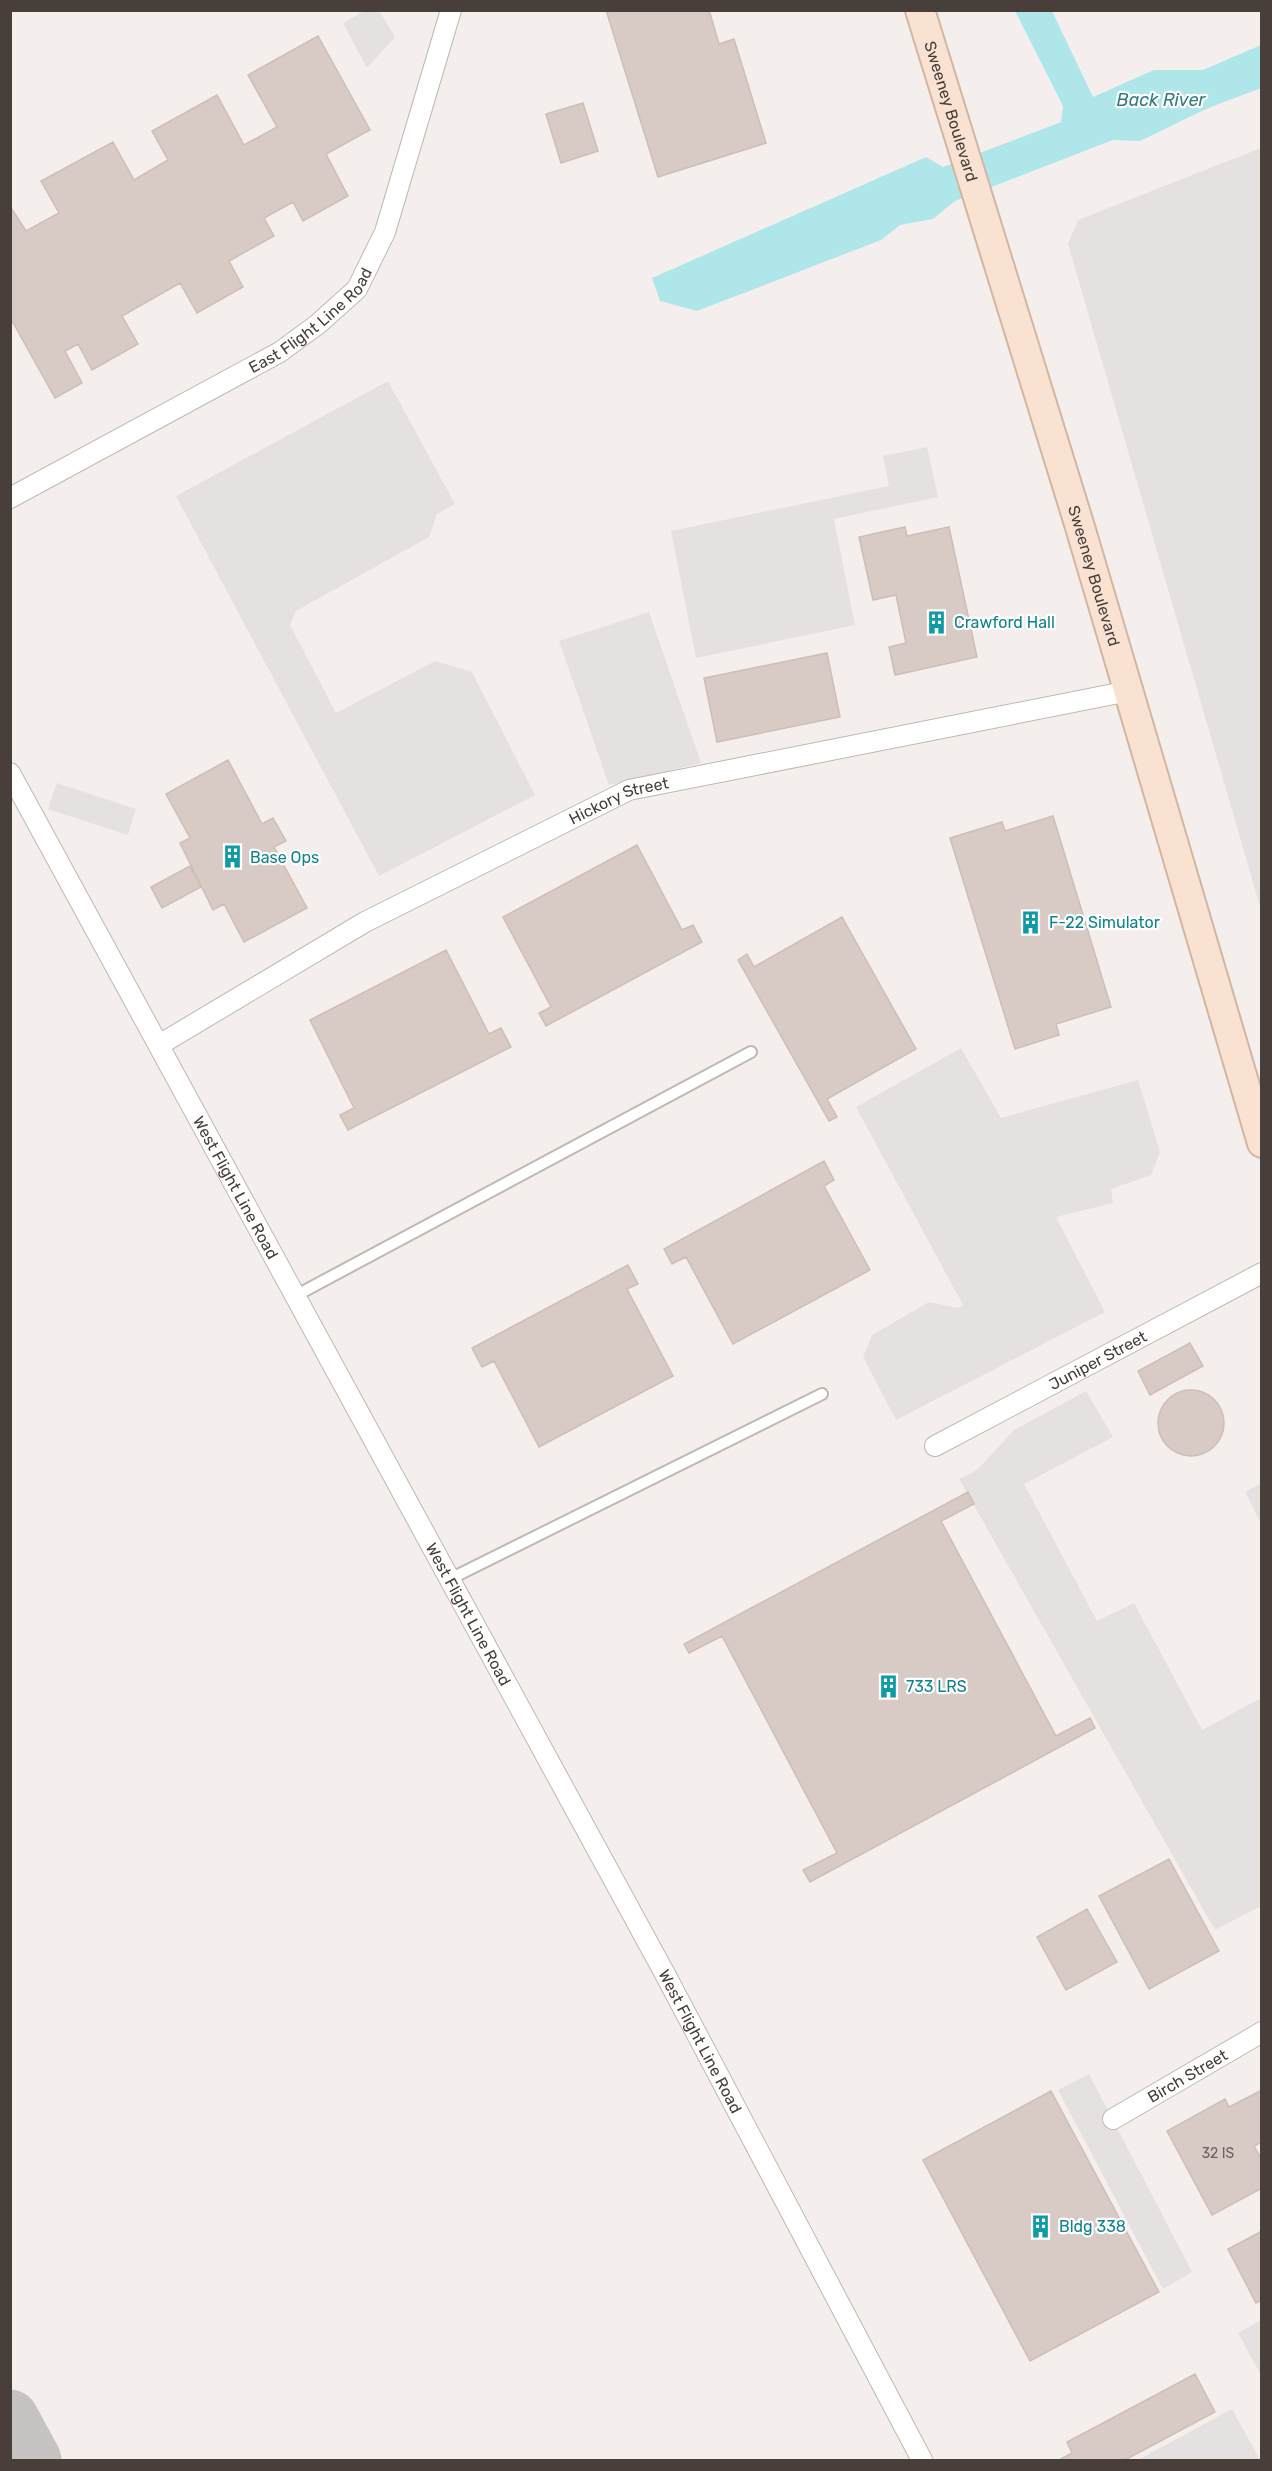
<svg xmlns="http://www.w3.org/2000/svg" width="1272" height="2471" font-family="Rubik,sans-serif">
  <style>
    .parking { fill: #e4e1e0 }
    .water { fill: #afe6ea }
    .lines { fill: none; stroke-linecap: round; stroke-linejoin: round }
    .taxiway { stroke: #c6c4c2; stroke-width: 57 }
    .building { fill: #d8cac5; stroke: #cfbdb6; stroke-width: 1.5 }
    .service-casing { stroke: #c2b7b2; stroke-width: 14 }
    .minor-casing { stroke: #c2b7b2; stroke-width: 22 }
    .secondary-casing { stroke: #d2b5a2; stroke-width: 32 }
    .service { stroke: #fff; stroke-width: 10 }
    .minor { stroke: #fff; stroke-width: 20 }
    .secondary { stroke: #f9e2d1; stroke-width: 28 }
    .labels { text-anchor: middle; dominant-baseline: central; stroke-width: 4.5; stroke-linejoin: round; paint-order: stroke }
    .number-label { font-size: 14px; fill: #6c615d }
    .street-label { font-size: 16px; fill: #483e3a; stroke: #fff }
    .culture-label { font-size: 16px; fill: #0d838f; stroke: #fff; text-anchor: start }
    .water-label { font-size: 18px; font-style: italic; fill: #327d84; stroke: #fff }
  </style>
  <rect width="100%" height="100%" fill="#f4efec"/>
  <path class="parking" d="M366,10L379,11L395,37L367,68L343,23Z
    M1261,148V910L1068,244L1078,220Z
    M388,381L455,504L437,514L429,537L296,611L290,625L336,713L435,661L472,672L535,795L379,876L176,496Z
    M927,447L938,497L834,519L855,625L696,658L671,531L889,486L883,456Z
    M649,612L701,763L609,785L559,641Z
    M57,783L136,809L128,835L48,809Z
    M961,1048L1001,1118L1138,1080L1160,1152L1151,1175L1111,1189L1113,1203L1056,1217L1105,1312L896,1420L863,1357L872,1335L929,1302L958,1308L963,1305L856,1107Z
    M1086,1391L1113,1437L1024,1484L1097,1621L1134,1603L1202,1730L1261,1698V1906L1215,1930L959,1479L977,1470L1014,1430Z
    M1261,1483V1524L1245,1492Z
    M1089,2074L1192,2272L1163,2289L1058,2090Z
    M1261,2320V2375L1238,2333Z
    M1232,2409L1260,2460H1138Z"/>
  <path class="water" d="M1015,11H1052L1093,97L1154,70H1203L1261,45V88L1206,109L1140,141L1113,140L955,201L933,219L900,225L881,240L697,311L660,301L652,278L926,157L943,167L1061,122L1063,106Z"/>
  <g class="lines">
    <path class="taxiway" d="M10,2418L33,2460"/>
  </g>
  <path class="building" d="M606,10H709L719,44L734,39L766,143L658,177Z
    M318,36L370,130L326,154L348,196L303,221L293,202L264,218L274,236L229,261L243,287L197,313L180,283L122,316L138,344L92,370L78,344L65,351L82,383L55,398L10,317V206L26,231L59,213L41,181L113,142L134,180L168,160L152,131L217,95L244,145L277,127L248,75Z
    M583,103L598,151L561,163L546,114Z
    M905,527L907,536L949,527L977,657L895,675L889,647L906,643L896,595L873,600L859,537Z
    M827,653L840,717L717,742L704,678Z
    M228,760L262,824L273,818L286,841L274,847L307,908L244,942L224,904L213,910L180,843L190,838L166,794Z
    M1053,816L1111,1007L1056,1024L1059,1035L1015,1049L950,838L1002,822L1005,831Z
    M637,845L682,930L693,925L702,942L546,1026L539,1013L551,1007L503,917Z
    M190,866L201,887L162,908L151,887Z
    M842,917L916,1049L827,1099L837,1117L829,1121L738,960L747,954L754,967Z
    M446,950L489,1034L501,1028L511,1047L348,1130L340,1115L354,1108L310,1020Z
    M824,1161L834,1180L824,1186L870,1270L733,1344L686,1257L672,1264L664,1249Z
    M628,1265L638,1284L627,1289L673,1376L539,1447L494,1361L482,1367L472,1348Z
    M1190,1343L1203,1366L1150,1395L1138,1371Z
    M1158 1423a33 33 0 1 1 66 0a33 33 0 1 1-66 0Z
    M968,1492L974,1504L941,1521L1056,1736L1090,1718L1095,1728L810,1882L803,1870L837,1853L722,1636L689,1653L684,1644Z
    M1169,1859L1219,1951L1149,1989L1099,1896Z
    M1087,1909L1117,1962L1066,1990L1037,1937Z
    M1262,2090V2142L1254,2146L1262,2160V2188L1212,2215L1167,2131L1225,2099L1229,2107Z
    M1051,2091L1159,2292L1030,2361L923,2160Z
    M1262,2231V2300L1256,2303L1228,2249Z
    M1195,2374L1215,2412L1125,2460H1059L1072,2453L1067,2442Z"/>
  <g class="lines">
    <defs>
      <path id="service" d="M295,1296L751,1052
        M450,1579L822,1394"/>
      <g id="minor">
        <path id="s1" d="M10,498L280,352L318,324L357,289L385,232L451,10"/>
        <path id="s2" d="M10,773L665,1974L922,2460"/>
        <path id="s3" d="M159,1045L365,922L629,790L1129,691"/>
        <path id="s4" d="M935,1446L1262,1273"/>
        <path id="s5" d="M1113,2119L1262,2032"/>
      </g>
      <g id="secondary">
        <path id="s6" d="M920,10L1080,527L1262,1143"/>
      </g>
    </defs>
    <use href="#service" class="service-casing"/>
    <use href="#minor" class="minor-casing"/>
    <use href="#secondary" class="secondary-casing"/>
    <use href="#service" class="service"/>
    <use href="#minor" class="minor"/>
    <use href="#secondary" class="secondary"/>
  </g>
  <defs>
    <symbol id="building-bare" viewBox="-9 -9 18 18"><path d="M-4-6H4V6H1V3H-1V6H-4ZM-2.5-4.3h1.7v1.8h-1.7ZM.8-4.3h1.7v1.8H.8ZM-2.5-1h1.7V.8h-1.7ZM.8-1h1.7V.8H.8Z" fill="#0f9aa8" stroke="#fff" stroke-width="2.5" paint-order="stroke"/></symbol>
  </defs>
  <g fill-rule="evenodd">
    <use href="#building-bare" x="920" y="606" width="33" height="33"/>
    <use href="#building-bare" x="216" y="840" width="33" height="33"/>
    <use href="#building-bare" x="1014" y="906" width="33" height="33"/>
    <use href="#building-bare" x="872" y="1670" width="33" height="33"/>
    <use href="#building-bare" x="1024" y="2210" width="33" height="33"/>
  </g>
  <g class="labels">
    <g class="number-label">
      <text x="1218" y="2153">32 IS</text>
    </g>
    <g class="street-label">
      <text stroke="none"><textPath href="#s6" startOffset="106">Sweeney Boulevard</textPath></text>
      <text stroke="none"><textPath href="#s1" startOffset="351">East Flight Line Road</textPath></text>
      <text stroke="none"><textPath href="#s6" startOffset="592">Sweeney Boulevard</textPath></text>
      <text stroke="none"><textPath href="#s3" startOffset="522">Hickory Street</textPath></text>
      <text stroke="none"><textPath href="#s2" startOffset="472">West Flight Line Road</textPath></text>
      <text stroke="none"><textPath href="#s4" startOffset="184">Juniper Street</textPath></text>
      <text stroke="none"><textPath href="#s2" startOffset="958">West Flight Line Road</textPath></text>
      <text stroke="none"><textPath href="#s2" startOffset="1444">West Flight Line Road</textPath></text>
      <text stroke="none"><textPath href="#s5" startOffset="86">Birch Street</textPath></text>
    </g>
    <g class="culture-label">
      <text x="954" y="622">Crawford Hall</text>
      <text x="250" y="857">Base Ops</text>
      <text x="1049" y="922">F-22 Simulator</text>
      <text x="906" y="1686">733 LRS</text>
      <text x="1059" y="2226">Bldg 338</text>
    </g>
    <g class="water-label">
      <text x="1161" y="100">Back River</text>
    </g>
  </g>
  <rect width="1272" height="2471" fill="none" stroke="#483e3a" stroke-width="24"/>
</svg>
